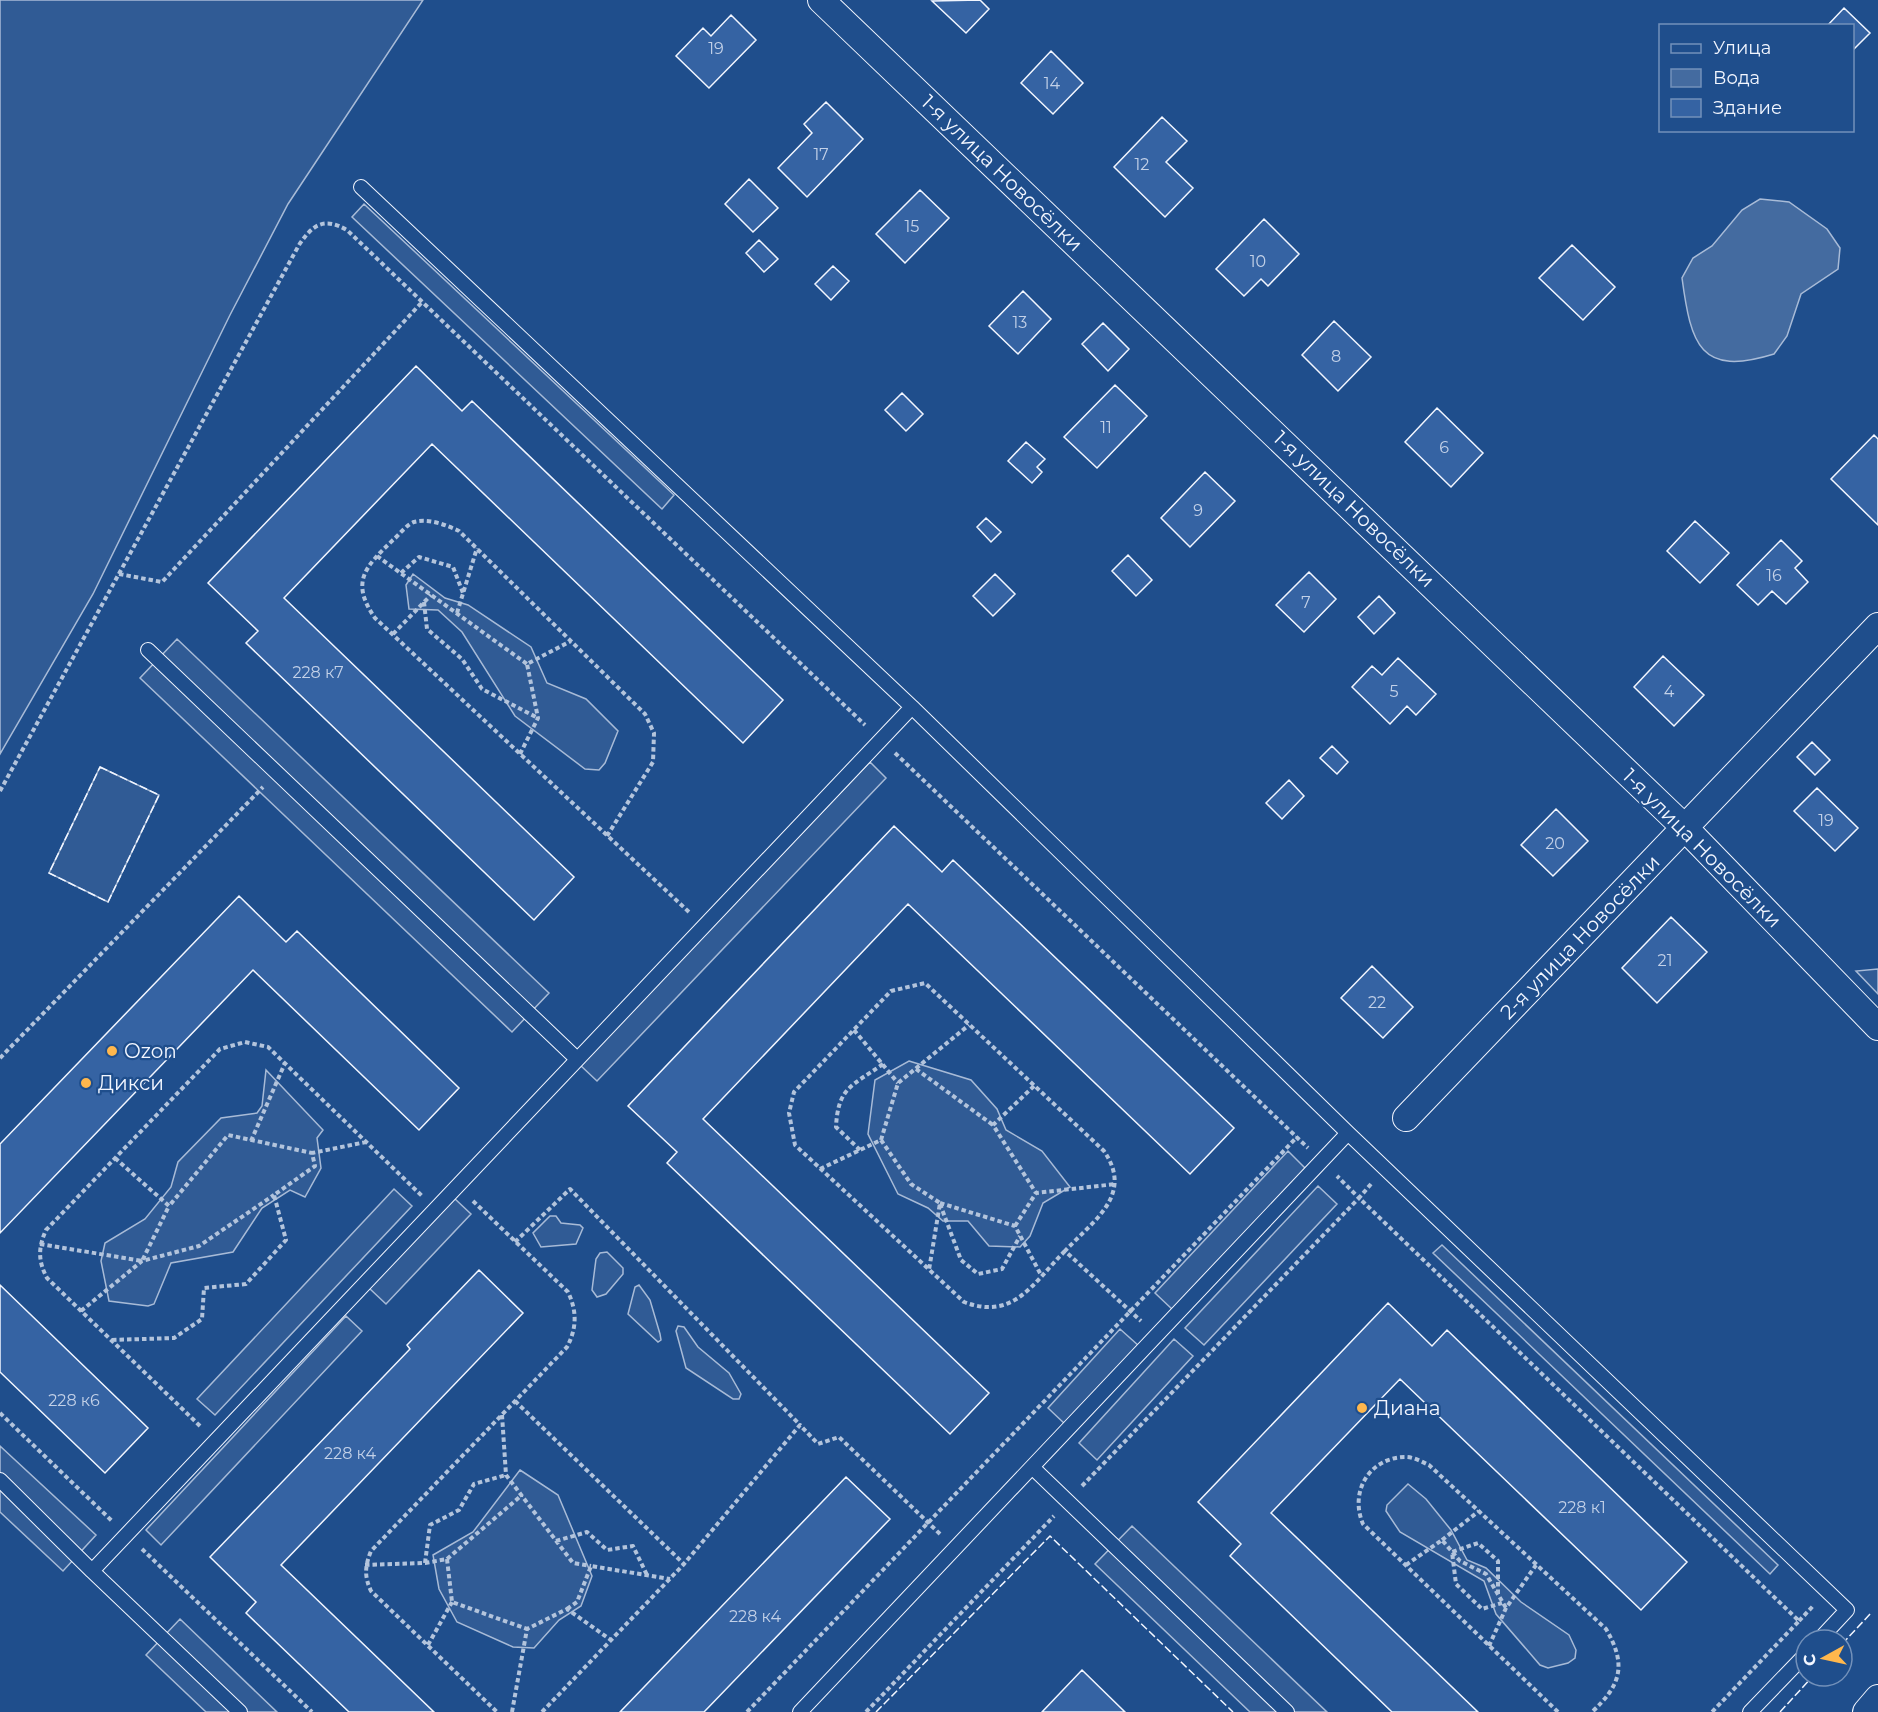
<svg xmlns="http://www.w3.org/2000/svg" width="1878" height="1712" font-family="Montserrat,sans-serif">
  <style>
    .built { fill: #305b95; stroke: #a8bbd7; stroke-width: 1.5 }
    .water { fill: #446ba0; stroke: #a8bbd7; stroke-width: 1.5 }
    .building { fill: #3563a3; stroke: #f2f6ff; stroke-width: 1.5 }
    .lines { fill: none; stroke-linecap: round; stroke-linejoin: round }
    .service-casing { stroke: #f2f6ff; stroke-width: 16 }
    .minor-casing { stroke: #f2f6ff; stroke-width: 28 }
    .path { stroke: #b3c4dc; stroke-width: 4; stroke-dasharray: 4.5 3; stroke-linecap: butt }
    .service { stroke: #1f4e8c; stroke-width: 14 }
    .minor { stroke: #1f4e8c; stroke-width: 26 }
    .fence { stroke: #f2f6ff; stroke-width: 1.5; stroke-dasharray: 8 3; stroke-linecap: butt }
    .poi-dot { fill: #ffb74d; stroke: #1f4e8c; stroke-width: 2 }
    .labels { text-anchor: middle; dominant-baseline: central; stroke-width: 4.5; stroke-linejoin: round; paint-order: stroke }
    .number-label { font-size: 16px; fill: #c3d1e8 }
    .street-label { font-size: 20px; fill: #f2f6ff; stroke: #1f4e8c }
    .poi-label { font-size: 20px; fill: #f2f6ff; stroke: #1f4e8c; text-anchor: start }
  </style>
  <rect width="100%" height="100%" fill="#1f4e8c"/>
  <path class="built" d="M0,0H423L288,204L230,315L93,594L0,754Z
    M364,204L674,495L662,509L352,217Z
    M413,574L445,598L468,605L531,647L547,683L586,699L618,731L605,763L599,770L585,769L515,716L462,632L438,610L409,609L406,585Z
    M177,639L549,993L512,1032L140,678Z
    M870,762L886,778L597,1081L580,1065Z
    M100,767L159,795L108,902L49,873Z
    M1878,969V994L1856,971Z
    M909,1061L971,1080L997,1109L1006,1130L1042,1151L1070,1187L1043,1203L1030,1236L1020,1247L989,1246L968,1221H943L928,1208L898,1194L868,1134L875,1080Z
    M266,1070L323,1130L317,1138L321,1168L305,1197L290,1190L262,1208L233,1252L171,1263L154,1304L148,1306L109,1301L101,1261L105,1243L145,1219L171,1187L178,1162L221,1118L257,1113L262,1106Z
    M1288,1151L1306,1169L1174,1311L1155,1293Z
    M1318,1186L1337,1204L1204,1345L1185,1328Z
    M394,1189L412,1206L215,1415L197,1399Z
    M454,1198L471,1214L386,1304L369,1288Z
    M550,1216H556L561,1223L580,1225L583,1228L576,1244L541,1247L533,1233Z
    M1442,1245L1778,1565L1770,1574L1433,1253Z
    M607,1252L623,1268V1274L606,1294L597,1297L592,1290L596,1259L600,1253Z
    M639,1285L650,1300L660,1334L661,1340L658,1342L628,1314L635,1287Z
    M346,1316L362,1331L161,1545L146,1530Z
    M678,1326L684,1327L698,1347L729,1373L741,1394L739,1399H733L686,1368L676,1331Z
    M1120,1329L1139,1346L1066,1425L1048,1408Z
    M1174,1339L1193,1356L1097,1460L1079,1443Z
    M0,1446L96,1535L63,1571L0,1512Z
    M520,1470L558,1495L592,1576L581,1606L559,1620L534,1648L513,1647L457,1622L439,1589L433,1555L473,1532Z
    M1408,1484L1426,1499L1451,1530L1467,1560L1486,1568L1521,1602L1569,1635L1576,1650L1575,1658L1568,1663L1548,1668L1540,1665L1496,1614L1484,1581L1400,1532L1386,1511L1387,1505Z
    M1132,1526L1327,1712H1250L1095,1564Z
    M180,1619L277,1712H206L146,1655Z"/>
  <path class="water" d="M1760,199L1789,202L1827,229L1840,248L1838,269L1801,294L1787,336L1774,354C1700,377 1691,345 1682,278L1693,258L1712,246L1742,210Z"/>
  <path class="building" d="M980,0L989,9L966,33L932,1Z
    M1844,8L1870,33L1852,51V26H1827Z
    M731,15L756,40L709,88L676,56L703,28L711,36Z
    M1051,51L1083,83L1053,114L1021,83Z
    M826,102L863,139L807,197L778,168L812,133L804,124Z
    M1162,117L1187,141L1166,162L1193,188L1165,217L1114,167Z
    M749,179L778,208L753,232L725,204Z
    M920,190L949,218L905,263L876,234Z
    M1264,219L1299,254L1268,286L1261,279L1244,296L1216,269Z
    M759,240L778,259L764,272L746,253Z
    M1572,245L1615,287L1583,320L1539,278Z
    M833,266L849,281L831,300L815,284Z
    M1023,291L1051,319L1018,354L989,326Z
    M1334,321L1371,357L1338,391L1302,355Z
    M1103,323L1129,349L1108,371L1082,344Z
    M416,366L462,411L472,401L783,700L743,743L432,444L284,598L574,877L534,920L246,643L258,631L208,583Z
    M1115,385L1147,416L1097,468L1064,437Z
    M902,393L923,414L906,431L885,410Z
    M1437,408L1483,453L1451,487L1405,442Z
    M1874,435L1878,439V525L1831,479Z
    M1026,442L1045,459L1037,467L1042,472L1032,483L1008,461Z
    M1205,472L1235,501L1190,547L1161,518Z
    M986,518L1001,532L991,542L977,527Z
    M1695,521L1729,553L1700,583L1667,551Z
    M1781,540L1802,561L1795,568L1808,582L1786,604L1772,591L1758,605L1737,585Z
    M1128,555L1152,580L1136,596L1112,571Z
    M1309,572L1336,599L1304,632L1276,605Z
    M995,574L1015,594L993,616L973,596Z
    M1379,596L1395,613L1374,634L1358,617Z
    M1663,656L1704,695L1674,726L1634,687Z
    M1398,658L1436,694L1416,715L1407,706L1390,724L1352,687L1372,666L1382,675Z
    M1812,742L1830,760L1815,775L1797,757Z
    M1332,746L1348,762L1337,774L1320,758Z
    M1289,780L1304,796L1282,819L1266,803Z
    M1817,788L1858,828L1835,851L1794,811Z
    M1556,809L1588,841L1553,876L1521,845Z
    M894,826L942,872L953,860L1234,1128L1190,1174L908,904L703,1119L989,1393L950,1434L667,1163L677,1152L628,1106Z
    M239,896L286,942L297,931L459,1088L419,1130L253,970L0,1233V1144Z
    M1671,917L1707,952L1657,1003L1622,968Z
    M1372,966L1413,1007L1383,1038L1341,998Z
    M479,1270L523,1313L281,1565L434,1712H349L246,1613L256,1602L210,1557L410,1349L407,1345Z
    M0,1285L148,1428L105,1473L0,1372Z
    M1388,1303L1432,1346L1447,1330L1687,1562L1641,1610L1400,1379L1271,1513L1478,1712H1392L1230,1556L1241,1544L1198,1502Z
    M846,1477L890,1519L704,1712H620Z
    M1082,1670L1125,1712H1042Z"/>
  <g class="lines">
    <defs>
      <path id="service" d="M148,650L577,1059
        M912,707L1348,1133L1847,1610L1819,1640
        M1032,1467L1287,1712
        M0,1480L92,1571
        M240,1712L92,1571L912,707L361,187
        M800,1712L1348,1133
        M1750,1712L1806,1654"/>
      <path id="minor" d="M821,0L1685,828L1878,1027
        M1406,1118L1878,626
        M1866,1712L1878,1698"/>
    </defs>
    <use href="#service" class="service-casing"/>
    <use href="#minor" class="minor-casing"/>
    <path class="path" d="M377,556L527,664
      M401,573L419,557L453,567L463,593
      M119,574L162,582L423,301
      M424,602L427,629L462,659L482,689L538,718
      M457,613L477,548
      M393,634L431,595
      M895,753L1308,1148
      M520,754L538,718L527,664L571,641
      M0,791L299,245C313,224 324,217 347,230L865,725
      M607,836L653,762L654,733L645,714L459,531C446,525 429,518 414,522C407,524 399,535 393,540C365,567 350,582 375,618L690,913
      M854,1030L898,1083
      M0,1058L263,787
      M916,1069L993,1125
      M1034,1086L993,1125L1036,1193
      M881,1140L911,1184L940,1203L929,1270
      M251,1141L285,1063
      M860,1150L836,1127C838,1087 852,1086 883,1064
      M115,1158L169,1206L228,1135L312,1153
      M820,1169L881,1140L898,1083L969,1025
      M1371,1184L1359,1198L1799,1621L1712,1712
      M473,1201L568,1292C577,1311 577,1328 567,1347L371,1551C365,1566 364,1576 371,1591L497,1712
      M940,1203L1015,1226L1041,1275
      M940,1204L961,1260L978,1274L1002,1269L1020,1236
      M1015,1226L1036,1193L1116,1184
      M515,1242L570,1189L800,1425
      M40,1244L142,1261L169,1206
      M1065,1251C1033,1283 1014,1321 964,1302L795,1145L789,1113L794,1092L891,991L925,983L1104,1151C1134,1195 1094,1220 1065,1251L1141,1321
      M81,1311L142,1261L199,1246L274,1195
      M112,1340L174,1338L202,1319L204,1288L246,1284L286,1240L274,1195L315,1166L312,1153L366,1142
      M515,1401L684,1564
      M0,1413L112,1521
      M502,1415L506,1475L573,1563L591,1566
      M200,1426L47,1278C38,1261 38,1248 46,1230L220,1049L245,1042L268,1047L422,1196
      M1082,1486L1359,1198L1337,1176
      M1442,1540L1479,1511
      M556,1541L587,1532L607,1550L633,1546L647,1575
      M142,1549L312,1712
      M447,1559L452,1602L527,1629
      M425,1563L430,1525L459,1510L474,1484L506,1475
      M365,1565L425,1563L447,1559L522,1495
      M1406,1565L1442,1540L1460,1561L1486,1574L1506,1608
      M1498,1594V1561L1478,1543L1452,1552L1456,1584L1482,1609L1502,1603
      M567,1609L577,1602L591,1566L670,1579
      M1799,1621L1813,1606
      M428,1645L452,1602
      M1489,1646L1506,1608L1536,1565
      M512,1712L527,1629L567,1609L611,1640
      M542,1712L684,1564L800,1425L818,1444L839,1437L940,1534
      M747,1712L1297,1137
      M866,1712L1054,1516
      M1558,1712L1363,1524C1349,1491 1370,1457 1406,1457C1414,1457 1422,1462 1429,1465L1606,1629C1627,1665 1621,1685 1592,1712"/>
    <use href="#service" class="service"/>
    <use href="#minor" class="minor"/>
    <path class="fence" d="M100,767L159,795L108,902L49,873Z
      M1842,1644L1872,1612
      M876,1712L1050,1536L1233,1712
      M1780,1712L1813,1676"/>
  </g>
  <g class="poi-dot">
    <circle cx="112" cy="1051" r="6"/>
    <circle cx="86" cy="1083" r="6"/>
    <circle cx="1362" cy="1408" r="6"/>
  </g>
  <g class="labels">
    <g class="number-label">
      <text x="716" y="48">19</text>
      <text x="1052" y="83">14</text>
      <text x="821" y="154">17</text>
      <text x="1142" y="164">12</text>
      <text x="912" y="226">15</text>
      <text x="1258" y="261">10</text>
      <text x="1020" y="322">13</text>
      <text x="1336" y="356">8</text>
      <text x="1106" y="427">11</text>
      <text x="1444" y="447">6</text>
      <text x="1198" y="510">9</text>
      <text x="1774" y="575">16</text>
      <text x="1306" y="602">7</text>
      <text x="318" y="672">228 к7</text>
      <text x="1394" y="691">5</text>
      <text x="1669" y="691">4</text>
      <text x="1826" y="820">19</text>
      <text x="1555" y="843">20</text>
      <text x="1665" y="960">21</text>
      <text x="1377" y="1002">22</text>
      <text x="74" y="1400">228 к6</text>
      <text x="350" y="1453">228 к4</text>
      <text x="1582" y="1507">228 к1</text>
      <text x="755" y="1616">228 к4</text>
    </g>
    <g class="street-label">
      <text transform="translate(1002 173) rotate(44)">1-я улица Новосёлки</text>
      <text transform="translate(1354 509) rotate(44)">1-я улица Новосёлки</text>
      <text transform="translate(1702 848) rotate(45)">1-я улица Новосёлки</text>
      <text transform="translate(1580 937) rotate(-46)">2-я улица Новосёлки</text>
    </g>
    <g class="poi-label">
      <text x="124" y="1051">Ozon</text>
      <text x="98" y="1083">Дикси</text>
      <text x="1374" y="1408">Диана</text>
    </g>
  </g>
  <rect x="1659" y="24" width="195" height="108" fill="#1f4e8c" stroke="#7391ba" stroke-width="1.5"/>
  <rect x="1671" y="44" width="30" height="9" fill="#1f4e8c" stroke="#7391ba" stroke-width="1.5"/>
  <text x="1713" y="54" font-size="18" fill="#f2f6ff">Улица</text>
  <rect x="1671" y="69" width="30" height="18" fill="#446ba0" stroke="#7391ba" stroke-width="1.5"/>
  <text x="1713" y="84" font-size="18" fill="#f2f6ff">Вода</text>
  <rect x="1671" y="99" width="30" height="18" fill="#3563a3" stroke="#7391ba" stroke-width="1.5"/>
  <text x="1713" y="114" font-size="18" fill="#f2f6ff">Здание</text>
  <g transform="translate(1824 1658) rotate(262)"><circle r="28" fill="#1f4e8c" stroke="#7391ba" stroke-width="1.5"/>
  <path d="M0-4.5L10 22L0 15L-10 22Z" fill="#ffb74d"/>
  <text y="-9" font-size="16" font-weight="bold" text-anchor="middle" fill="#f2f6ff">С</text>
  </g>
</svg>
